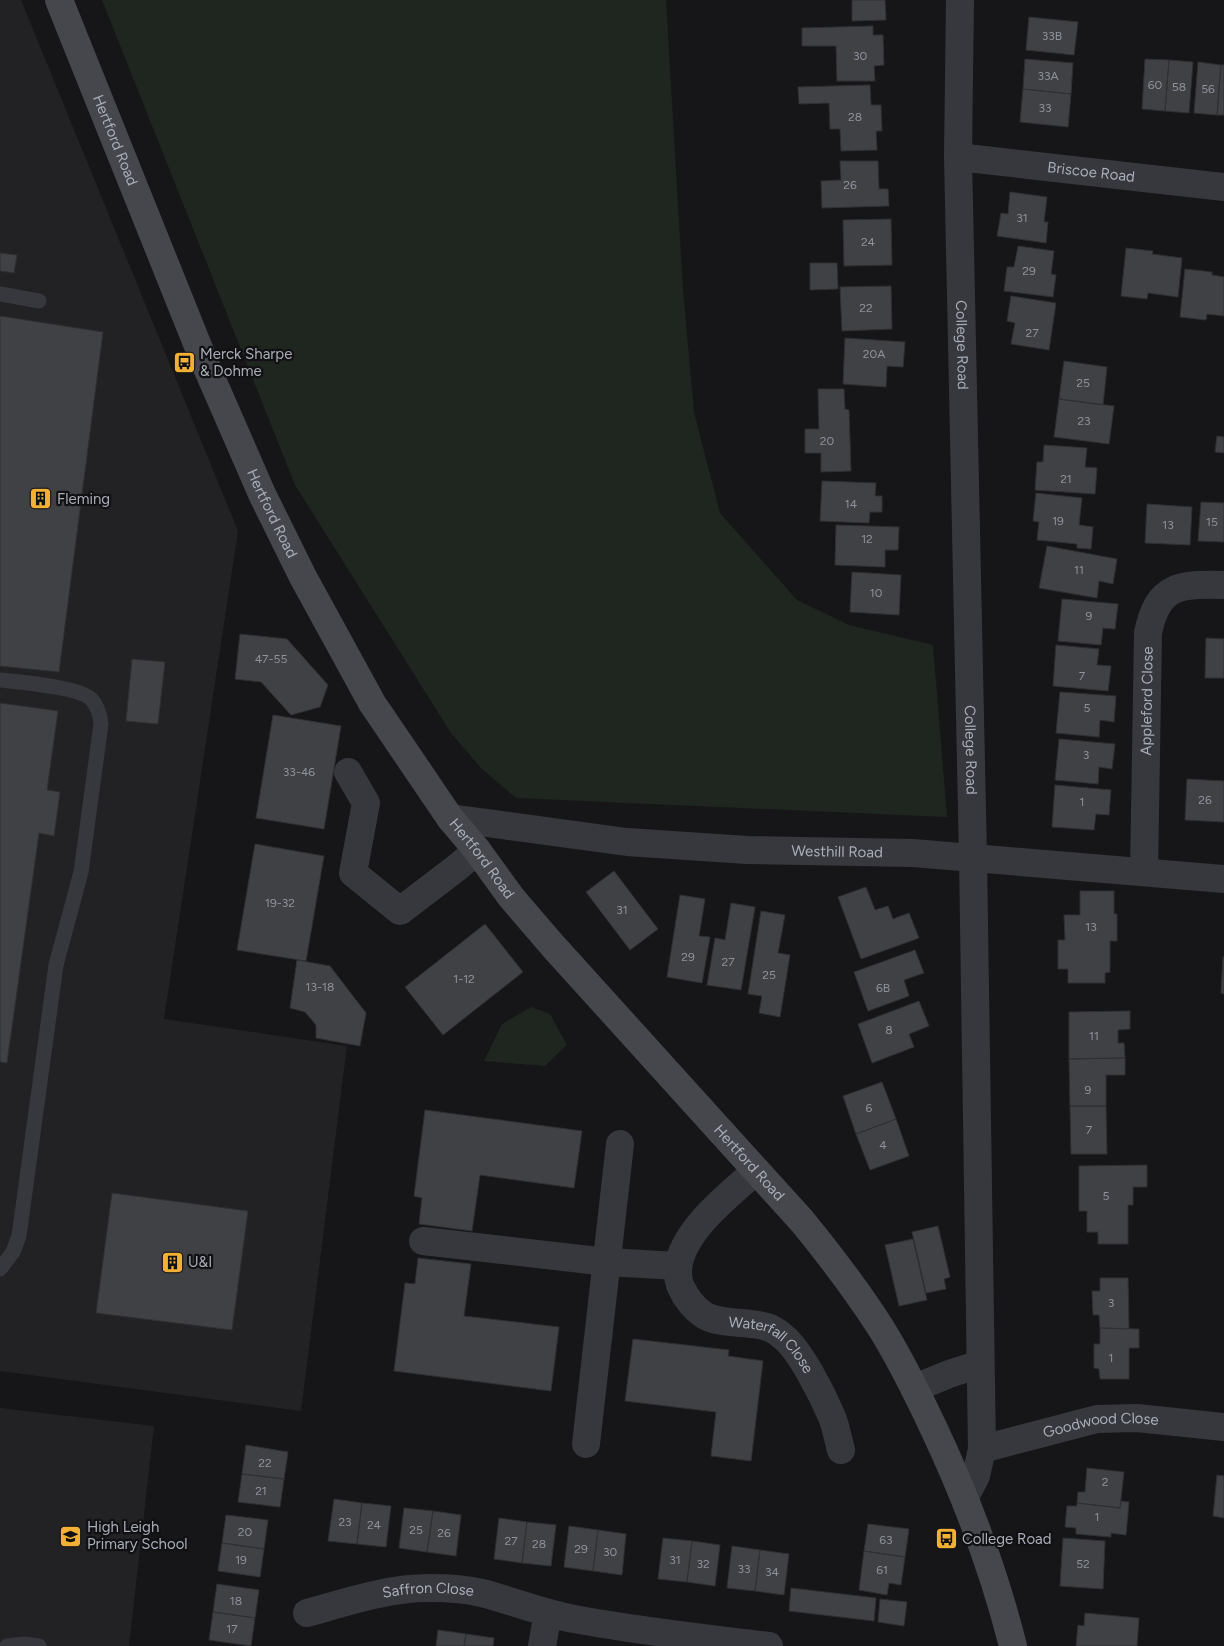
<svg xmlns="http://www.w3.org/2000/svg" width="1224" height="1646" font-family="Figtree,sans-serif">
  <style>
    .built { fill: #222225 }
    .green { fill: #1e261f }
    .building { fill: #404145; stroke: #303034 }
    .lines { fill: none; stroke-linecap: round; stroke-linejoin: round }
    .service { stroke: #37383d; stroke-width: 15 }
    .minor { stroke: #37383d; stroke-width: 28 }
    .secondary { stroke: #45474d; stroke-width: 28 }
    .labels { text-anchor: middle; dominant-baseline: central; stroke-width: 4.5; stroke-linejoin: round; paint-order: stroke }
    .number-label { font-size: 12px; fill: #8e929b }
    .street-label { font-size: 15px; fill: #a8adb8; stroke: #111113 }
    .poi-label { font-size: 15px; fill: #a8adb8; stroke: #111113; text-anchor: start }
  </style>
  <rect width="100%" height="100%" fill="#161618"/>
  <path class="built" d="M0,0H21L238,531L164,1019L347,1046L301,1411L0,1371Z
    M0,1408L154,1426L129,1646H0Z"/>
  <path class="green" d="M102,0H666L683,290L694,412L720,513L797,600L849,625L933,645L947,817L516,798L481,768L451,733L295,485Z
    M531,1007L550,1014L567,1045L545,1066L484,1061L502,1024Z"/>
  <path class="building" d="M852,0H885L886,20L852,21Z
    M1029,17L1078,22L1074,55L1026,50Z
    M873,26V35H883L884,65L874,66L875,81H837L836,46H802V28Z
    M1025,59L1073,63L1071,94L1023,89Z
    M1145,59L1169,60L1165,111L1142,109Z
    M1169,60L1193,62L1189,113L1165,111Z
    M1198,62L1221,65L1217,115L1194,113Z
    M1221,65H1224V115H1217Z
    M870,85L871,105H881L882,131H876L877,150L841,151L840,129H830L829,103L799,104L798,87Z
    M1023,89L1071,94L1068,127L1020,122Z
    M840,161H878L879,189H888L889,206L822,208L821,181L841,180Z
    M1010,192L1047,197L1044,222H1048L1046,243L997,236L1001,213L1008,214Z
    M891,219L892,265L844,266L843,220Z
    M1018,246L1054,251L1051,274L1056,275L1053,297L1004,291L1007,267H1014Z
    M1126,248L1153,251L1152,254L1182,258L1178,297L1148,293L1147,299L1121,296Z
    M0,253L17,255L14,273L0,271Z
    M810,263H837L838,289L810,290Z
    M1185,269L1212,272V275L1224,277V316L1207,314L1206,320L1180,317Z
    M891,286L892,329L842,331L840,287Z
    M1011,296L1056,303L1049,350L1011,344L1015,323L1007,321Z
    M0,316L103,332L59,672L0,666Z
    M845,338L905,342L903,367L887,366L886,387L843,384Z
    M1064,361L1107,367L1103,405L1059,399Z
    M818,389H844L845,409L849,410L851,471L821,472V453H805V429H819Z
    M1059,399L1114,406L1109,444L1054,437Z
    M1217,436L1224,437V453L1215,452Z
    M1044,445L1087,448L1085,467L1097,468L1095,494L1035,490L1037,462H1043Z
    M822,481L876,483L875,496H882V512H870L869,523L820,521Z
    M1036,493L1082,498L1079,525L1093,527L1091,549L1077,548V544L1037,540L1039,522L1033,521Z
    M1201,502L1224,503V542L1198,541Z
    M1147,504L1192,507L1190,545L1145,543Z
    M836,525L899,527L898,550H885V567L835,565Z
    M1047,546L1117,559L1113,584L1099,581L1097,598L1039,588Z
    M852,572L901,575L899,615L850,612Z
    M1062,599L1118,604L1115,629L1103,628L1101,645L1058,641Z
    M240,634L287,639L328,685L320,707L291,715L261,682L235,679Z
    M1206,638L1224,639V678H1205Z
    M1056,645L1099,649L1097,665L1111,666L1108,691L1053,686Z
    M132,659L165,662L158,724L126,721Z
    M1060,692L1116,696L1114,722L1100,720L1099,737L1056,733Z
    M0,703L58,711L47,790L60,792L54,836L39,833L7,1063L0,1062Z
    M273,715L341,726L324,829L256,818Z
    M1059,739L1115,744L1112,769L1099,767L1098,784L1055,780Z
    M1187,779L1224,781V822L1185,820Z
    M1055,785L1111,790L1109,815L1096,814L1094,830L1052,827Z
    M255,844L324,856L306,961L237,950Z
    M614,871L658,929L630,950L586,892Z
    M866,887L875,910L888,906L893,919L909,913L919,938L861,959L838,897Z
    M1080,891H1114V914H1117V941H1110V972L1105,973V983H1068V969H1058V940H1065L1064,915H1080Z
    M680,895L705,899L699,936L710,937L702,983L667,977Z
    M731,903L755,907L741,990L707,985L715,938L725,940Z
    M761,911L785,915L778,953L790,955L780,1017L759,1013L762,996L748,994Z
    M485,924L523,972L443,1035L405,987Z
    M915,950L924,973L904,980L909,996L868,1011L854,972Z
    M1223,957H1224V994L1221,993Z
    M297,960L330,966L366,1013L360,1046L316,1038V1025L305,1012L290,1008Z
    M919,1001L929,1026L909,1034L914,1047L872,1063L858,1024Z
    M1130,1011V1029L1118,1030V1043H1124L1125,1058L1069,1059V1012Z
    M1125,1058V1075H1106V1106H1070L1069,1059Z
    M882,1082L896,1119L856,1134L843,1096Z
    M1070,1106H1106L1107,1154H1071Z
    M425,1110L582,1131L574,1188L480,1175L472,1231L419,1224L422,1198L414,1196Z
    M896,1119L909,1156L870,1170L856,1134Z
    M1147,1165V1187H1133V1205H1128V1244H1098V1232H1087V1211H1079V1166Z
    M112,1193L248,1211L232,1330L96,1313Z
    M938,1226L950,1277L944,1279L946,1289L926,1293L912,1232Z
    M913,1239L927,1300L899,1306L885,1245Z
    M418,1258L471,1264L464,1316L559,1327L551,1391L394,1371L405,1283L415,1284Z
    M1100,1278H1128L1129,1329L1100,1328L1099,1315H1093L1092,1291H1100Z
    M1100,1328L1139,1329V1348H1129V1379H1100L1099,1369L1094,1368V1344H1100Z
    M633,1339L729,1350L728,1356L763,1361L751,1461L711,1456L716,1412L625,1401Z
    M246,1445L288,1452L284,1479L242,1474Z
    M1087,1468L1124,1472L1120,1508L1077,1503L1078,1492H1085Z
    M242,1474L284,1479L280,1507L238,1502Z
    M1217,1475L1224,1476V1518L1213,1516Z
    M334,1499L362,1503L357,1544L328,1541Z
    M1121,1501L1129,1502L1126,1535L1111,1533V1537L1076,1534V1528L1065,1527L1067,1506H1077V1503L1120,1508Z
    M362,1503L391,1506L386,1547L357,1544Z
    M404,1508L433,1511L427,1552L399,1548Z
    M433,1511L461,1515L456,1556L427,1552Z
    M226,1515L268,1520L264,1549L222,1543Z
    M499,1518L527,1522L522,1563L494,1559Z
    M527,1522L556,1525L551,1566L522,1563Z
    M868,1524L909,1529L905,1557L864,1551Z
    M569,1526L598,1530L593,1571L564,1567Z
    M598,1530L626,1534L622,1575L593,1571Z
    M663,1538L692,1541L687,1582L658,1579Z
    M1063,1538L1105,1541L1103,1589L1060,1586Z
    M692,1541L720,1545L715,1586L687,1582Z
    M222,1543L264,1549L260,1577L218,1571Z
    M732,1546L760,1550L755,1591L727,1588Z
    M760,1550L789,1554L784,1595L755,1591Z
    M864,1551L905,1557L901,1585L889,1583L887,1595L859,1590Z
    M217,1584L259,1590L255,1618L213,1612Z
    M791,1588L876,1598L874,1621L789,1611Z
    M880,1599L907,1602L904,1626L878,1622Z
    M213,1612L255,1618L251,1646L209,1640Z
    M1085,1613L1139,1618L1137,1646H1076L1078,1625L1084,1626Z
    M438,1630L466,1634L464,1646H436Z
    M466,1634L494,1638L493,1646H464Z"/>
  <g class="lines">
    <path class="service" d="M0,294L39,301
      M0,680C18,682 80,687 91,699C98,706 100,714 101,724L81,872L56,965L19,1236L13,1252L0,1269
      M7,1646L25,1644L39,1646"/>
    <g class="minor">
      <path id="s1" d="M960,0L958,157L973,857L982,1449L976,1476L965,1497"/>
      <path id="s2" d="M958,157L1224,187"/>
      <path d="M348,772L366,803L353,873L400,911L459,866L477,850"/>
      <path id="s3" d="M450,818L627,842L747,850L913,853L1224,879"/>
      <path id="s4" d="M1144,872L1148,633C1158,584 1180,584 1224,585"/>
      <path id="s5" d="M756,1171C729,1195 666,1242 680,1285C681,1288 684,1292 685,1295C691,1304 699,1314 710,1318C729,1325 754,1321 770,1328C774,1330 779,1333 782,1336C800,1349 823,1396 832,1417C836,1427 838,1439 841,1450"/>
      <path d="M423,1241L607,1262L678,1266"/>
      <path d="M915,1388L949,1374L980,1364"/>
      <path d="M586,1444L620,1144"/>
      <path id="s6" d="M982,1449L1097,1419L1137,1418L1224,1427"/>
      <path id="s7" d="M307,1613C347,1602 388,1588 429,1588C447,1588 465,1589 482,1593C513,1601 542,1613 574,1619C638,1631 704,1638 769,1646"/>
      <path d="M542,1646L548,1613"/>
    </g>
    <path class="secondary" id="s8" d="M59,0L204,361L262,494L303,577L372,703L450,818L477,850L511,897L553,946L802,1221C829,1254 855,1288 879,1325C900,1358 917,1393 934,1429C967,1499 994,1571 1013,1646"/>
  </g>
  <defs>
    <symbol id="bus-square" viewBox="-11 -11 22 22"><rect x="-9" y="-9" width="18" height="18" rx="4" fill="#f2b134" stroke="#111113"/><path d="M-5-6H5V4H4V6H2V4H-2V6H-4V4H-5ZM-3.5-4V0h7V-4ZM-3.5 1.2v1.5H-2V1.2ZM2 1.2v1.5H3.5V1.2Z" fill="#111"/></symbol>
    <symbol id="building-square" viewBox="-11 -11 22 22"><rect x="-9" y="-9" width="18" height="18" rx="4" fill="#f2b134" stroke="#111113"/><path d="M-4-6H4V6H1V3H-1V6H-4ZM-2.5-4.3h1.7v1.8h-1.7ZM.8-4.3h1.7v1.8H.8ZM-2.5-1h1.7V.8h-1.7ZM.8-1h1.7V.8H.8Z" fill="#111"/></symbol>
    <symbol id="school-square" viewBox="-11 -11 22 22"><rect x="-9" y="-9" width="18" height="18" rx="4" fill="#f2b134" stroke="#111113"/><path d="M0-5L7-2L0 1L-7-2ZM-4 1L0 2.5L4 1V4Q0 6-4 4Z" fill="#111"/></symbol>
  </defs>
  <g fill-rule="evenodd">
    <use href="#bus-square" x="172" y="350" width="25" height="25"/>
    <use href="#building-square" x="28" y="486" width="25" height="25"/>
    <use href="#building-square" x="160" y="1250" width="25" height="25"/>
    <use href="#school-square" x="58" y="1524" width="25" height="25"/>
    <use href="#bus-square" x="934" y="1526" width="25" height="25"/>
  </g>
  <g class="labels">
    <g class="number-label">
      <text x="1052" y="36">33B</text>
      <text x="860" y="56">30</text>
      <text x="1048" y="76">33A</text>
      <text x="1155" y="85">60</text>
      <text x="1179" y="87">58</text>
      <text x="1208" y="89">56</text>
      <text x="1045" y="108">33</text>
      <text x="855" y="117">28</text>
      <text x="850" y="185">26</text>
      <text x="1022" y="218">31</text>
      <text x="868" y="242">24</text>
      <text x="1029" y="271">29</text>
      <text x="866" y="308">22</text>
      <text x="1032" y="333">27</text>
      <text x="874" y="354">20A</text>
      <text x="1083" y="383">25</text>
      <text x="1084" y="421">23</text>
      <text x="827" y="441">20</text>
      <text x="1066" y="479">21</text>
      <text x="851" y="504">14</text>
      <text x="1058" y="521">19</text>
      <text x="1212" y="522">15</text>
      <text x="1168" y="525">13</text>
      <text x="867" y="539">12</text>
      <text x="1079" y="570">11</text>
      <text x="876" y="593">10</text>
      <text x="1089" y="616">9</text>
      <text x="271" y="659">47-55</text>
      <text x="1082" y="676">7</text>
      <text x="1087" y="708">5</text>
      <text x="1086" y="755">3</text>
      <text x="299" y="772">33-46</text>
      <text x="1205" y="800">26</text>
      <text x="1082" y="802">1</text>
      <text x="280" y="903">19-32</text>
      <text x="622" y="910">31</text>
      <text x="1091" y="927">13</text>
      <text x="688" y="957">29</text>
      <text x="728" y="962">27</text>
      <text x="769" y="975">25</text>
      <text x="464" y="979">1-12</text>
      <text x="320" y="987">13-18</text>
      <text x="883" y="988">6B</text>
      <text x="889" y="1030">8</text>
      <text x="1094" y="1036">11</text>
      <text x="1088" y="1090">9</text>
      <text x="869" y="1108">6</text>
      <text x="1089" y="1130">7</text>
      <text x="883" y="1145">4</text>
      <text x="1106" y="1196">5</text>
      <text x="1111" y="1303">3</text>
      <text x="1111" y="1358">1</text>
      <text x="265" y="1463">22</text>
      <text x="1105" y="1482">2</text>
      <text x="261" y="1491">21</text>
      <text x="1097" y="1517">1</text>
      <text x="345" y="1522">23</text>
      <text x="374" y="1525">24</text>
      <text x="416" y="1530">25</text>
      <text x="245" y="1532">20</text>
      <text x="444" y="1533">26</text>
      <text x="886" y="1540">63</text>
      <text x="511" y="1541">27</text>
      <text x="539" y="1544">28</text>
      <text x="581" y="1549">29</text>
      <text x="610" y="1552">30</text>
      <text x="241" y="1560">19</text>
      <text x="675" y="1560">31</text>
      <text x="703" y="1564">32</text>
      <text x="1083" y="1564">52</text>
      <text x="744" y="1569">33</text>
      <text x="882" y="1570">61</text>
      <text x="772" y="1572">34</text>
      <text x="236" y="1601">18</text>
      <text x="232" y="1629">17</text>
    </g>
    <g class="street-label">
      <text stroke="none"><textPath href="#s8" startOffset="151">Hertford Road</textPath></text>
      <text stroke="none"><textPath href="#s2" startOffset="134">Briscoe Road</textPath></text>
      <text stroke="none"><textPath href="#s1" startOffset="345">College Road</textPath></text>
      <text stroke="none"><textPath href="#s8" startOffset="556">Hertford Road</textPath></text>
      <text stroke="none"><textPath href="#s4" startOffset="171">Appleford Close</textPath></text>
      <text stroke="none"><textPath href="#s1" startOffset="750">College Road</textPath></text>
      <text stroke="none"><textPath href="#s3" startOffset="389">Westhill Road</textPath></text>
      <text stroke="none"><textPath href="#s8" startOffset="961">Hertford Road</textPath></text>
      <text stroke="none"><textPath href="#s8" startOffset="1366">Hertford Road</textPath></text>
      <text stroke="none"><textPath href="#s5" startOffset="260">Waterfall Close</textPath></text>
      <text stroke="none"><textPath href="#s6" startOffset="122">Goodwood Close</textPath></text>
      <text stroke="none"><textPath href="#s7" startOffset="124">Saffron Close</textPath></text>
    </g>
    <g class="poi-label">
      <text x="200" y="354">Merck Sharpe<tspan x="200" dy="17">&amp; Dohme</tspan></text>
      <text x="57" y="499">Fleming</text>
      <text x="188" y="1262">U&amp;I</text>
      <text x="87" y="1527">High Leigh<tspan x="87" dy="17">Primary School</tspan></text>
      <text x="962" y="1539">College Road</text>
    </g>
  </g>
</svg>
